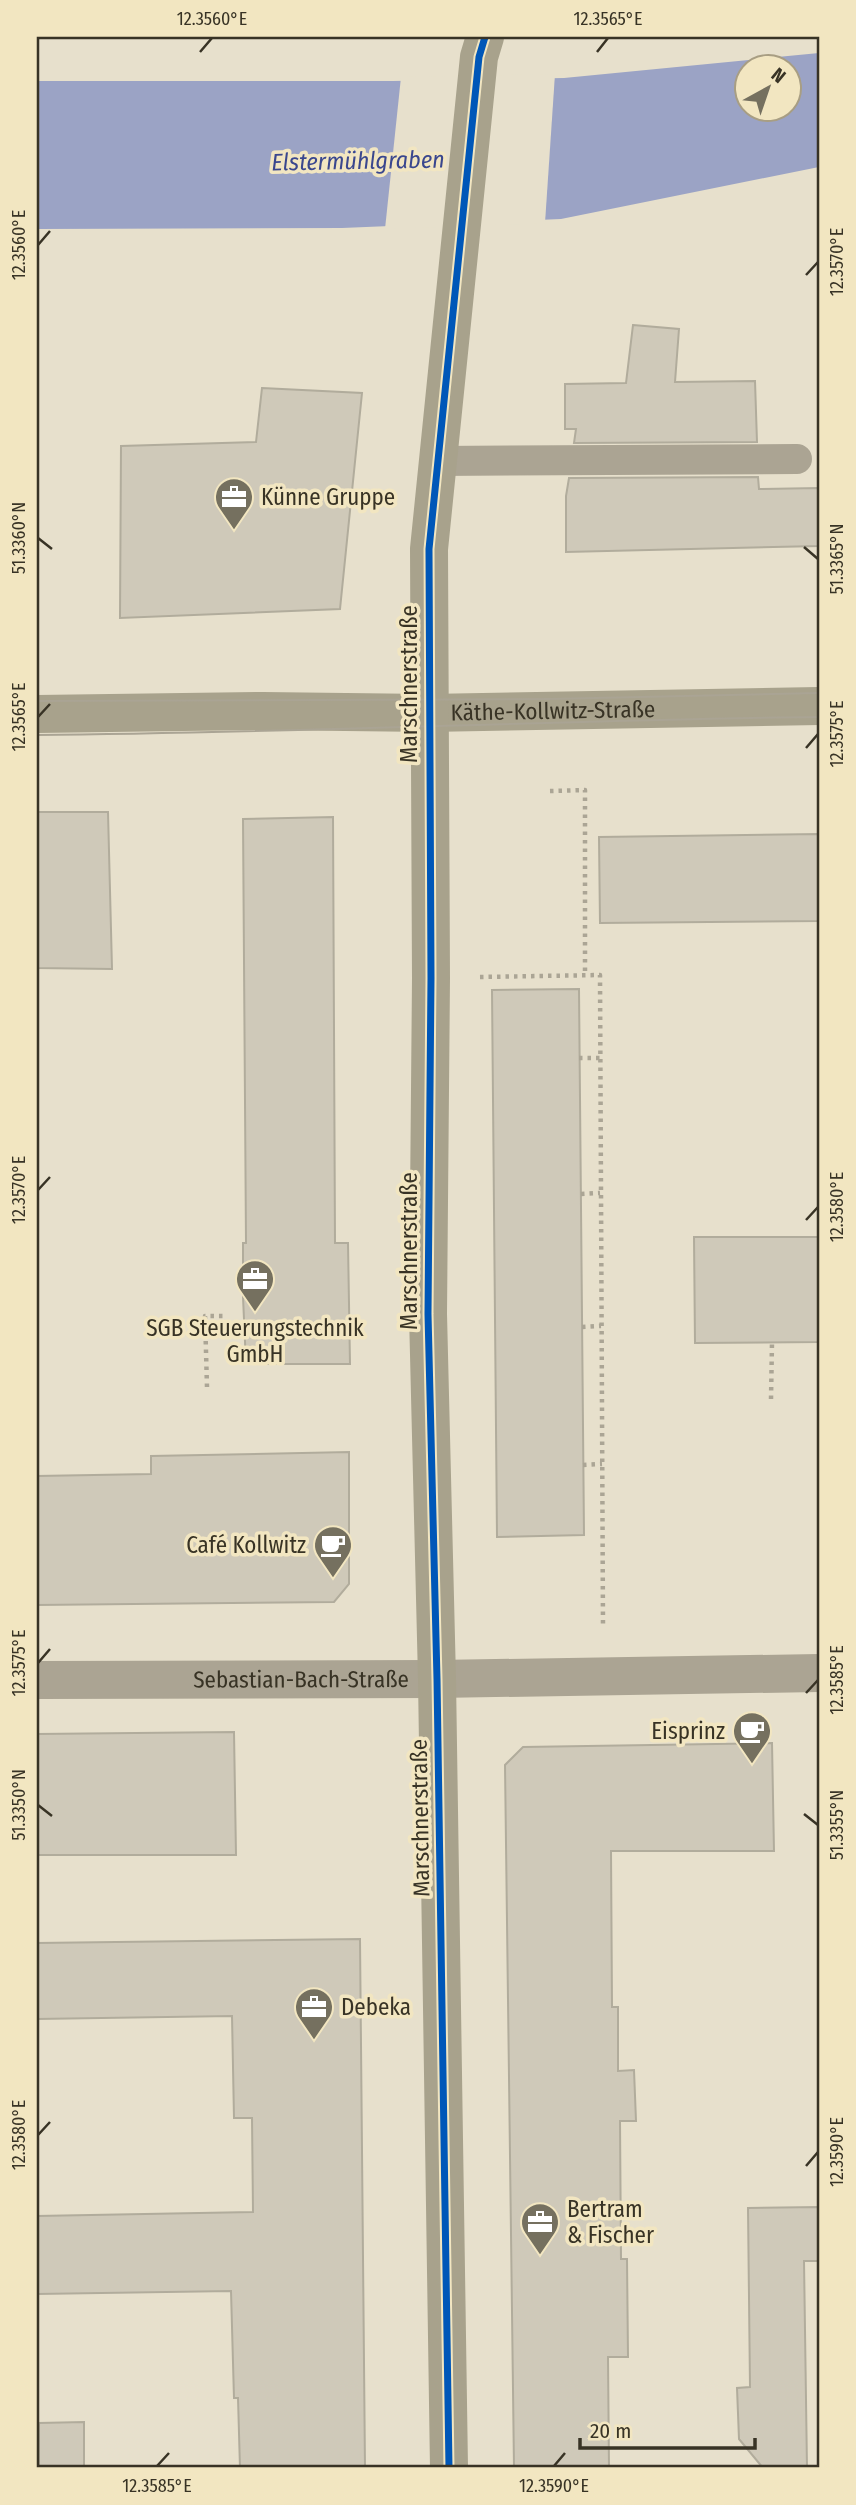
<svg xmlns="http://www.w3.org/2000/svg" width="856" height="2505" font-family="'Fira Sans Condensed',sans-serif">
  <style>
    .water { fill: #9ba3c5; fill-rule: evenodd }
    .pier { fill: #e7e0cc }
    .building { fill: #cfc9b9; stroke: #b1ac9c; stroke-width: 2 }
    .lines { fill: none; stroke-linecap: round; stroke-linejoin: round }
    .path { stroke: #aba595; stroke-width: 4.5; stroke-dasharray: 3.5 5; stroke-linecap: butt }
    .lane { stroke: #aba493; stroke-width: 30 }
    .street { stroke: #aba493; stroke-width: 38 }
    .secondary { stroke: #a8a28c; stroke-width: 38 }
    .tram { stroke: #aaa494; stroke-width: 2 }
    .cycleway-casing { stroke: #f2e6c1; stroke-width: 11 }
    .cycleway { stroke: #0057b8; stroke-width: 7 }
    .ticks { fill: none; stroke: #383325; stroke-width: 2.5 }
    .labels { text-anchor: middle; dominant-baseline: central; stroke-width: 7; stroke-linejoin: round; paint-order: stroke }
    .poi-label { font-size: 23px; fill: #383325; stroke: #f2e6c1; text-anchor: start }
    .street-label { font-size: 23px; fill: #383325; stroke: #f2e6c1 }
    .water-label { font-size: 24px; font-style: italic; fill: #3a478e; stroke: #f2e6c1 }
    .neatline { fill: none; stroke: #383325; stroke-width: 2.5 }
    .ticks-label { font-size: 18px; text-anchor: middle; fill: #383325 }
  </style>
  <rect width="100%" height="100%" fill="#e7e0cc"/>
  <path class="water" d="M819,53V167L561,219L342,228L37,229V81H393L564,78ZM748,66H790V108H748Z"/>
  <path class="pier" d="M555,74L545,223L385,229L401,77Z"/>
  <path class="building" d="M633,325L679,329L675,382L755,381L757,442L574,443L576,429H565V384L626,383Z
    M262,388L362,393L340,609L120,618L121,446L256,442Z
    M758,477L759,489L819,488V546L566,552V496L569,478Z
    M37,812H108L112,969L37,968Z
    M333,817L335,1243H348L350,1364H246L243,1297V1243H246L243,819Z
    M819,834V921L600,923L599,837Z
    M579,989L584,1535L497,1537L492,990Z
    M694,1237H819V1342L695,1343Z
    M349,1452V1584L334,1602L37,1605V1476L151,1474V1456Z
    M234,1732L236,1855H37V1734Z
    M772,1743L774,1851H611L612,2007H618V2071L634,2070L636,2121H620L621,2259H627L628,2357H608L609,2468H514L505,1765L523,1747Z
    M360,1939L365,2468H240L238,2398H234L231,2291L37,2294V2216L253,2212L252,2118H234L232,2016L37,2019V1943Z
    M819,2207V2261H804L807,2468H763L739,2439L737,2388L750,2387L748,2208Z
    M84,2422V2468H39V2423Z"/>
  <g class="lines">
    <path class="path" d="M550,791L585,790V975
      M480,977L600,975L603,1627
      M579,1058H600
      M581,1194L600,1193
      M582,1327L601,1326
      M207,1387L205,1316H226
      M771,1399L772,1342
      M583,1465L602,1464"/>
    <path class="lane" d="M436,461L797,459"/>
    <path class="street" id="s1" d="M37,1680L437,1679L819,1673"/>
    <g class="secondary">
      <path id="s2" d="M37,714L263,711L428,713L819,706"/>
      <path d="M449,2468L437,1679L428,1314L431,978L429,549L479,57L485,37"/>
    </g>
    <path class="tram" d="M37,701L550,699L819,693
      M37,735C298,733 558,720 819,717"/>
    <defs>
      <path id="cycleway" d="M449,2468L437,1679L428,1314L431,978L429,549L479,57L485,37"/>
    </defs>
    <use href="#cycleway" class="cycleway-casing"/>
    <use href="#cycleway" class="cycleway"/>
  </g>
  <path class="ticks" d="M200,52L212,38M597,52L608,38M38,245L50,231M806,275L818,262M38,538L52,549M804,547L818,559M38,717L50,704M806,748L818,734M38,1190L50,1177M806,1220L818,1207M38,1663L50,1649M806,1693L818,1680M38,1805L52,1816M804,1814L818,1825M38,2135L50,2122M806,2166L818,2152M157,2466L169,2453M554,2466L565,2453"/>
  <defs>
    <symbol id="office-pin" viewBox="-11 -11 22 30"><path d="M0 17L-7.5 6A9.5 9.5 0 1 1 7.5 6Z" fill="#75705f" stroke="#f2e6c1"/><path d="M-6-3h4V-5.5h4V-3h4V5H-6ZM-1-4.5V-3h2v-1.5ZM-6 0V1H6V0Z" fill="#fff"/></symbol>
    <symbol id="cafe-pin" viewBox="-11 -11 22 30"><path d="M0 17L-7.5 6A9.5 9.5 0 1 1 7.5 6Z" fill="#75705f" stroke="#f2e6c1"/><path d="M-5.5-4.5H6V0H3Q3 3.5 0 3.5H-2.5Q-5.5 3.5-5.5 0ZM3-3.2v2h1.7v-2ZM-6 4.5H4V6H-6Z" fill="#fff"/></symbol>
  </defs>
  <g fill-rule="evenodd">
    <use href="#office-pin" x="212" y="475" width="44" height="60"/>
    <use href="#office-pin" x="233" y="1257" width="44" height="60"/>
    <use href="#cafe-pin" x="311" y="1523" width="44" height="60"/>
    <use href="#cafe-pin" x="730" y="1709" width="44" height="60"/>
    <use href="#office-pin" x="292" y="1985" width="44" height="60"/>
    <use href="#office-pin" x="518" y="2200" width="44" height="60"/>
  </g>
  <g class="labels">
    <g class="poi-label">
      <text x="261" y="497">Künne Gruppe</text>
      <text x="255" y="1328" text-anchor="middle">SGB Steuerungstechnik<tspan x="255" dy="26">GmbH</tspan></text>
      <text x="306" y="1545" text-anchor="end">Café Kollwitz</text>
      <text x="725" y="1731" text-anchor="end">Eisprinz</text>
      <text x="341" y="2007">Debeka</text>
      <text x="567" y="2209">Bertram<tspan x="567" dy="26">&amp; Fischer</tspan></text>
    </g>
    <g class="street-label">
      <text transform="translate(409 684) rotate(-90)">Marschnerstraße</text>
      <text stroke="none"><textPath href="#s2" startOffset="516">Käthe-Kollwitz-Straße</textPath></text>
      <text transform="translate(409 1251) rotate(-90)">Marschnerstraße</text>
      <text stroke="none"><textPath href="#s1" startOffset="264">Sebastian-Bach-Straße</textPath></text>
      <text transform="translate(420 1818) rotate(-91)">Marschnerstraße</text>
    </g>
    <g class="water-label">
      <text transform="translate(358 161) rotate(-1)">Elstermühlgraben</text>
    </g>
  </g>
  <rect width="856" height="2505" fill="none" stroke="#f2e6c1" stroke-width="77"/>
  <g transform="translate(768 88) rotate(40)"><circle r="33" fill="#f2e6c1" stroke="#a89e83" stroke-width="2"/>
  <path d="M0-5L12 26L0 18L-12 26Z" fill="#75705f"/>
  <text y="-10" font-size="19" font-weight="bold" text-anchor="middle" fill="#383325">N</text>
  </g>
  <path d="M580 2438v10h175v-10" fill="none" stroke="#383325" stroke-width="3.5"/>
  <text x="590" y="2438" font-size="21" fill="#383325" stroke="#f2e6c1" stroke-width="5" paint-order="stroke">20 m</text>
  <rect x="38" y="38" width="780" height="2428" class="neatline"/>
  <g class="ticks-label">
    <text x="212" y="25">12.3560°E</text>
    <text x="608" y="25">12.3565°E</text>
    <text transform="translate(19 245) rotate(-90)" y="6">12.3560°E</text>
    <text transform="translate(837 262) rotate(-90)" y="6">12.3570°E</text>
    <text transform="translate(19 538) rotate(-90)" y="6">51.3360°N</text>
    <text transform="translate(837 559) rotate(-90)" y="6">51.3365°N</text>
    <text transform="translate(19 717) rotate(-90)" y="6">12.3565°E</text>
    <text transform="translate(837 734) rotate(-90)" y="6">12.3575°E</text>
    <text transform="translate(19 1190) rotate(-90)" y="6">12.3570°E</text>
    <text transform="translate(837 1207) rotate(-90)" y="6">12.3580°E</text>
    <text transform="translate(19 1663) rotate(-90)" y="6">12.3575°E</text>
    <text transform="translate(837 1680) rotate(-90)" y="6">12.3585°E</text>
    <text transform="translate(19 1805) rotate(-90)" y="6">51.3350°N</text>
    <text transform="translate(837 1825) rotate(-90)" y="6">51.3355°N</text>
    <text transform="translate(19 2135) rotate(-90)" y="6">12.3580°E</text>
    <text transform="translate(837 2152) rotate(-90)" y="6">12.3590°E</text>
    <text x="157" y="2492">12.3585°E</text>
    <text x="554" y="2492">12.3590°E</text>
  </g>
</svg>
